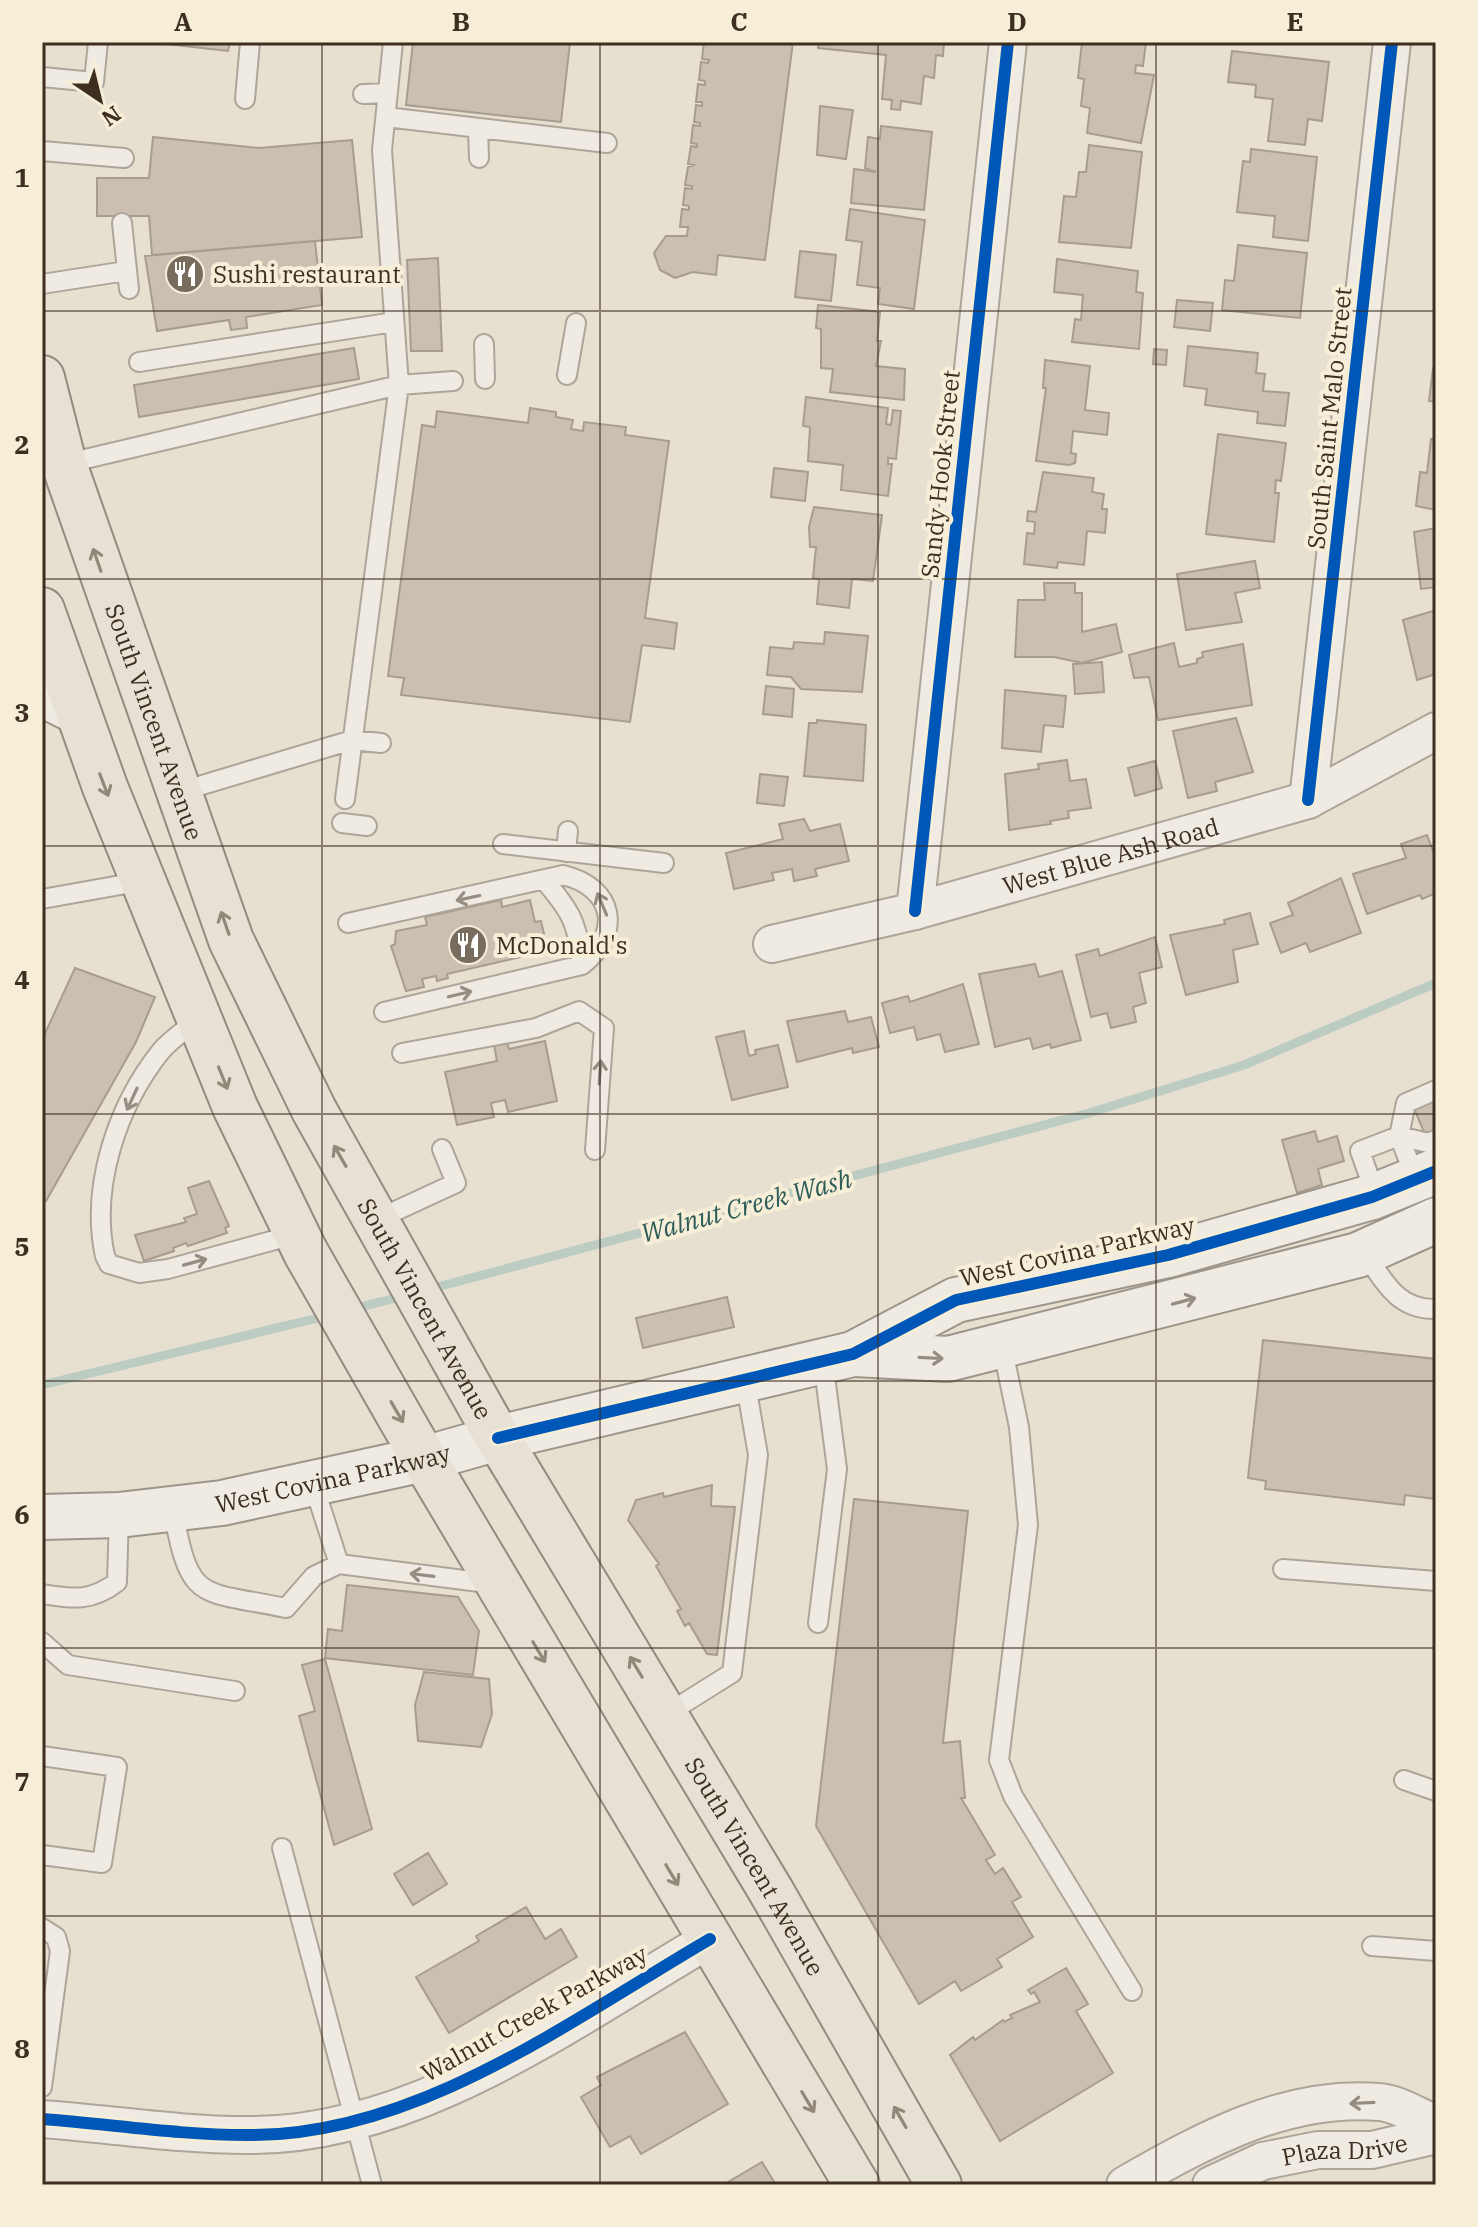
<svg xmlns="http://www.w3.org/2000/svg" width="1478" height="2227" font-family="'IBM Plex Serif',serif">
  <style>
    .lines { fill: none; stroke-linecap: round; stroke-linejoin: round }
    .stream { stroke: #bcccc2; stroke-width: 9 }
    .building { fill: #cbbfb2; stroke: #a89c90; stroke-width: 2 }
    .lane-casing { stroke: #ada599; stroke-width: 22 }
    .street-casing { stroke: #ada599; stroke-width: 40 }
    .secondary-casing { stroke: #9c958a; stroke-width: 48 }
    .primary-casing { stroke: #928b80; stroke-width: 48 }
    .lane { stroke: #efebe3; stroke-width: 18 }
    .street { stroke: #efebe3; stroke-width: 36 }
    .secondary { stroke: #efebe3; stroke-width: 44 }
    .primary { stroke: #e6e1d4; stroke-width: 44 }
    .cycleway-casing { stroke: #f7eed8; stroke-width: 17 }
    .cycleway { stroke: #0057b8; stroke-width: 12 }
    .oneway { stroke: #92887a }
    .oneway2 { stroke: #968c82 }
    .grid { fill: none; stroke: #3d2e20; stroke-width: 2; stroke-opacity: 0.55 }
    .labels { text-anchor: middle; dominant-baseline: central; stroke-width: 8; stroke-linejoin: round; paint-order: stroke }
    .poi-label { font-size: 24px; fill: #3d2e20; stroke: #f7eed8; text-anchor: start }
    .street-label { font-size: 24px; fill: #3d2e20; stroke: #f7eed8 }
    .water-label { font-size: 26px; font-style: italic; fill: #2f5d5a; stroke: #f7eed8 }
    .neatline { fill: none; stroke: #3d2e20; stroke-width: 3 }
    .grid-label { font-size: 26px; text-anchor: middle; font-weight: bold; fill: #3d2e20 }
  </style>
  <rect width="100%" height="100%" fill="#e7e0d1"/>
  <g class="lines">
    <path class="stream" d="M430,1289L1089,1113L1244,1065L1436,983
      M352,1309L404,1296
      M42,1385L326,1316"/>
  </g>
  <path class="building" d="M148,42H230L228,51Z
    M413,42H570L561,122L406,105Z
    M704,42H793L765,260L718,255L716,275L693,272L675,278L660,270L654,253L666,236H687L688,227H680L682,209L689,210V206L683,205L685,188L692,189V186L685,185L688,167L695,165L688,164L691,146L697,147V144L691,143L693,125L700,126V123L694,122L696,105L702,106V102H696L698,84L705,85V81L699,80L701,62L708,63L709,60L702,59Z
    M818,42H944L943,56L936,55L934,78L924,76L921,104L901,101L900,110L891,109L892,100L882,99L886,55L818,48Z
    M1082,42H1146L1143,66L1136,65L1135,73L1154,75L1141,143L1087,133L1090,108L1081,106L1084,79L1078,78Z
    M1232,51L1329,62L1322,121L1308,119L1305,145L1268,141L1273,99L1255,97L1256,85L1228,82Z
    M820,106L853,110L846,159L817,155Z
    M881,126L932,132L924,210L851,203L854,169L876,172L865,168L868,137L880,139Z
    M153,137L259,148L352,140L362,237L152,255L149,216H97V178H149Z
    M1089,145L1142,152L1131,248L1059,242L1064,196L1076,197L1079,172H1086Z
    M1251,149L1317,157L1308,241L1273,237L1275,216L1237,212L1243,161L1250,162Z
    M850,209L925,220L914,309L878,304L880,288L857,285L862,242L846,240Z
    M315,241L322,305L246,317L247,328L231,330L229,320L157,331L145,256Z
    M1238,245L1307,253L1300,318L1222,310L1225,280L1234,281Z
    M800,251L836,255L831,301L795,297Z
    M438,258L442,351H411L407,260Z
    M1057,259L1138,271L1136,292L1143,293L1139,349L1072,342L1075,319L1081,320L1083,295L1054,292Z
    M1177,300L1213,303L1210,331L1174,327Z
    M818,305L880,312L877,341H881L876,366L905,369L904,400L830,392L833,369L821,368V329L816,328Z
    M1188,346L1258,353L1256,373L1265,374L1263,391L1289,393L1285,426L1257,423L1258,412L1205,405L1207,389L1184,386Z
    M354,348L359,379L139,417L134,385Z
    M1154,349L1167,350L1166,365L1153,364Z
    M1045,360L1090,366L1085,410L1109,413L1107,435L1073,431L1071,453L1076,454L1075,463L1069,465L1036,461L1046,388H1043Z
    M1433,368H1436V402L1429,401Z
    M806,397L888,408L886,424L891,425L893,410L901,411L896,459L888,458V464H892L888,496L841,490L843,465L808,461L810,427L803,426Z
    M530,408L556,412V417L573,420L571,429L583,431L584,422L626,427L625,435L669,441L645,618L677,623L674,649L642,645L630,722L401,695L404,678L388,676L422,425L435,427L437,411L528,423Z
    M1218,434L1286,443L1281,481L1276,480L1275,493H1279L1274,542L1206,534Z
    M1431,439L1436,440V510L1416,506L1420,472L1427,473Z
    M774,468L808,472L805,501L771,497Z
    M1043,472L1094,478L1092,492L1104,494L1102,509H1107L1105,533L1087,531L1084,565L1058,562L1057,568L1024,564L1027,533L1034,534L1035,522L1027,521L1028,511L1036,512Z
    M814,507L882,515L873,581L852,579L849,608L817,604L819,579L813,578L816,547H810L809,527Z
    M1436,528V587L1421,589L1414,532Z
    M1255,561L1260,588L1235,593L1242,622L1186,630L1177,574Z
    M1044,583H1075V593H1082V632L1116,624L1122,652L1082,663L1054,657H1015L1018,600H1045Z
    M1436,610V674L1417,680L1403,620Z
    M825,632L868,636L862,692L801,689L791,677L767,675L770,647L793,649L794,642L824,644Z
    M1174,643L1179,667L1197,663V659L1203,657L1202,652L1243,644L1252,705L1158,720L1149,677L1134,678L1129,655Z
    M1102,662L1104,692L1075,694L1073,664Z
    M766,686L794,689L792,717L763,714Z
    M1005,690L1066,696L1063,727L1044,725L1041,752L1002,748Z
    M1236,718L1253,772L1215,782L1217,791L1188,798L1173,731Z
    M817,720L866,725L863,781L804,776L809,723H817Z
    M1067,760L1070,781L1086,779L1091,808L1068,811L1069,818L1050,821L1051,824L1009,830L1005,774L1039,769L1038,764Z
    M1155,761L1162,788L1135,796L1128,768Z
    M760,774L788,777L784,806L757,803Z
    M804,819L810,831L840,824L849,861L815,869L817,876L794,881L792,869L772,873L774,880L734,889L726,853L783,839L779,824Z
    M1427,835L1436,859V893L1422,899L1420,895L1367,914L1353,874L1406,858L1401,844Z
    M1341,878L1361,933L1310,952L1306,943L1281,953L1270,923L1293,915L1288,903Z
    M501,900L502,907L530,900L535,922L541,921L544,934L539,936L542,952L447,974L448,978L437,981L436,976L422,979L424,987L406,991L391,946L395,944L396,931L427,925L425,917Z
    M1250,913L1258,944L1233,950L1238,982L1186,995L1170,935L1225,924L1224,920Z
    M1155,937L1162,967L1139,973L1146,1003L1133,1007L1136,1022L1111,1028L1107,1013L1091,1017L1076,955L1098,949L1100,956Z
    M1035,964L1039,977L1062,971L1081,1040L1051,1048L1050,1044L1033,1049L1030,1038L995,1047L979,974Z
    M75,968L155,997L136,1042L46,1201L42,1200V1040Z
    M963,984L979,1044L945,1052L940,1034L917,1040L914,1027L890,1033L882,1003L908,996L910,1002Z
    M845,1011L848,1022L871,1017L879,1047L853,1053L852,1048L797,1062L787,1021Z
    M744,1031L749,1056L756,1054L755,1050L778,1045L788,1087L732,1100L716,1037Z
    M545,1041L557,1101L508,1112L505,1100L491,1103L494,1117L457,1125L445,1072L497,1061L494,1045L507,1042L509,1049Z
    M1436,1096V1132L1426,1137L1413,1106Z
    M1315,1131L1318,1142L1337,1136L1344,1161L1318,1169L1322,1185L1297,1193L1282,1140Z
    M209,1181L229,1226L225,1228L227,1233L188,1246L186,1243L173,1248L174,1251L144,1261L135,1235L186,1222L184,1218L197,1214L188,1188Z
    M727,1297L734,1327L643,1348L636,1318Z
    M1263,1340L1436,1359V1499L1405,1495L1404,1505L1265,1489L1266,1481L1248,1478Z
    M712,1485L711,1506L735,1507L717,1655L707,1654L689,1623L685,1626L677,1611L681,1609L656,1566L659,1564L628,1520L636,1500L663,1493L664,1497Z
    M854,1499L968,1511L943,1743L960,1741L965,1798H961L995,1855L986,1860L995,1874L1003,1868L1021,1897L1012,1902L1033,1937L997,1959L1002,1967L961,1991L955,1981L919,2004L816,1826Z
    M347,1585L458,1597L479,1631L473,1675L325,1658L328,1629L342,1631Z
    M325,1659L372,1829L334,1845L299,1716L315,1711L302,1665Z
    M424,1672L489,1679L492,1714L481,1747L418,1741L415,1705Z
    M428,1853L447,1884L413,1905L394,1874Z
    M526,1907L545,1939L561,1929L577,1957L449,2033L416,1977L479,1941L476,1936Z
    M1066,1968L1088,2004L1076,2011L1113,2073L1000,2141L950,2055L973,2037L975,2040L1003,2020L1004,2022L1012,2018L1010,2015L1040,2002L1034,1992L1031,1994L1028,1990Z
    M685,2032L728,2104L641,2154L630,2136L610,2147L581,2097L601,2085L597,2077Z
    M762,2162L776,2185H723Z"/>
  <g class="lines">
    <defs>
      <path id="lane" d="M42,77L94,82L98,42
        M363,94L388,93
        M245,99L250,42
        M386,117L607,143
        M478,128L479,158
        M42,151L124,158
        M122,223L129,289
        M42,284L126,271
        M484,344L485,379
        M139,362L394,322
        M567,375L576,323
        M64,464L399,385L453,381
        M179,792L352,740L381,743
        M345,799L399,385L382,150L393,42
        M342,823L367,826
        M503,844L664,863
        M566,852L568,831
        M544,880C571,911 578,924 582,965
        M42,899L143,881
        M348,923L563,875C614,887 623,933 582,965L384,1012
        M199,1019C187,1029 171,1039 161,1051C117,1106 90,1187 105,1256L109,1264L139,1273L168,1269L297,1234
        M402,1053L536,1028L579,1011L604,1028L595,1150
        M1416,1179L1399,1136L1406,1103L1436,1090
        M1376,1196L1360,1151L1399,1136L1428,1143L1436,1140
        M376,1220L456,1183L442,1149
        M1364,1252C1384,1281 1397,1310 1436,1309
        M1002,1346L1019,1427L1028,1525L999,1760L1013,1796L1132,1991
        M313,1483L339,1564
        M173,1510C190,1604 199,1590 286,1608L314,1576L339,1564L495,1584
        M1283,1569L1436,1581
        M42,1594C73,1599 91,1602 117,1582L119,1515
        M818,1623L837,1469L823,1361
        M42,1642L68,1665L235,1691
        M665,1715L732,1673L758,1455L745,1379
        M42,1756L117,1767L102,1863L42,1855
        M1404,1780L1436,1791
        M282,1848L372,2185
        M42,1928L56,1937L60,1951L42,2087
        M1372,1946L1436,1951"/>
      <g id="street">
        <path d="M1308,800L1392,42"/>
        <path d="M915,911L1008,42"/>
        <path id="s1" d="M772,944L915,911L1308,800L1436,731"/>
        <path d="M42,2119C110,2124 179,2135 247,2135C415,2137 571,2020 710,1939"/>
        <path d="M1125,2185C1202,2141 1286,2094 1379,2102C1397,2103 1419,2117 1436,2124"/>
        <path id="s2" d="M1211,2185L1263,2161L1318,2150H1372L1436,2135"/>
      </g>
      <g id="secondary">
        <path d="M42,694L78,712"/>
        <path d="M855,1354L948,1359L1358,1255L1436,1220"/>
        <path id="s3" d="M42,1517L119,1515L222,1503L424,1459L498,1438L853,1354L956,1300L1168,1255L1372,1197L1436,1171"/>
      </g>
      <g id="primary">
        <path id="s4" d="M42,378L64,464L231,940L314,1110L498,1438L771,1891L939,2185"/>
        <path d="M42,610L105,787L235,1107L306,1253L424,1459L857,2185"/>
      </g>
    </defs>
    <use href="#lane" class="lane-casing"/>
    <use href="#street" class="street-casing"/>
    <use href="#secondary" class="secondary-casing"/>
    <use href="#primary" class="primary-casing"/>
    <use href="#lane" class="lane"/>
    <use href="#street" class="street"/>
    <use href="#secondary" class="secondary"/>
    <use href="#primary" class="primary"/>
    <defs>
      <path id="cycleway" d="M1308,800L1392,42
        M915,911L1008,42
        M498,1438L853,1354L956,1300L1168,1255L1372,1197L1436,1171
        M42,2119C110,2124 179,2135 247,2135C415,2137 571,2020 710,1939"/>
    </defs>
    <use href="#cycleway" class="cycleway-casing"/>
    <use href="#cycleway" class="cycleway"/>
  </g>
  <defs><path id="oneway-shaft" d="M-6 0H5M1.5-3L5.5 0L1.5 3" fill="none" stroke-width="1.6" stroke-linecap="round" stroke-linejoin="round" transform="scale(2)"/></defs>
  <g class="oneway">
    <use href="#oneway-shaft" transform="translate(97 560) rotate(-109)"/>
    <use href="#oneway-shaft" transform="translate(104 785) rotate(69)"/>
    <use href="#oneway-shaft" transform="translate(225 923) rotate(-109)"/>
    <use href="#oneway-shaft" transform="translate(223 1078) rotate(68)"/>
    <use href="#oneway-shaft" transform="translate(340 1156) rotate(-120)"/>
    <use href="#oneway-shaft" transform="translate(397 1412) rotate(60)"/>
    <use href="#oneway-shaft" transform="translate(539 1652) rotate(59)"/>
    <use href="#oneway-shaft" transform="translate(636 1667) rotate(-121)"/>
    <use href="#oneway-shaft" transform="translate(672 1875) rotate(59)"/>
    <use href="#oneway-shaft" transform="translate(808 2102) rotate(59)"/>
    <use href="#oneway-shaft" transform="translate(900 2117) rotate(-120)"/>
  </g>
  <g class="oneway2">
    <use href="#oneway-shaft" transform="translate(468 898) rotate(168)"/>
    <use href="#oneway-shaft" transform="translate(602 904) rotate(-113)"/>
    <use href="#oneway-shaft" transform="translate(460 994) rotate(-13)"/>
    <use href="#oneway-shaft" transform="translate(600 1072) rotate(-86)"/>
    <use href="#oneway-shaft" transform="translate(132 1099) rotate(115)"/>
    <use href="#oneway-shaft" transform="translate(195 1262) rotate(-15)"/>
    <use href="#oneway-shaft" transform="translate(1184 1301) rotate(-15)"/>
    <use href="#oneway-shaft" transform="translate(931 1358) rotate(3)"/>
    <use href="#oneway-shaft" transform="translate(422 1575) rotate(-173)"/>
    <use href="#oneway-shaft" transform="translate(1362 2103) rotate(177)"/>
  </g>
  <path class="grid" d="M322,42V2185M600,42V2185M878,42V2185M1156,42V2185M42,311H1436M42,579H1436M42,846H1436M42,1114H1436M42,1381H1436M42,1648H1436M42,1916H1436"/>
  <defs>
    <symbol id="restaurant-disc" viewBox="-11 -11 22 22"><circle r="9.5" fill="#786c5e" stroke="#f7eed8"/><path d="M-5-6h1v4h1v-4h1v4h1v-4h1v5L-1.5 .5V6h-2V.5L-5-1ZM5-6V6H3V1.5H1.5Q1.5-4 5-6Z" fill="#fff"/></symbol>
  </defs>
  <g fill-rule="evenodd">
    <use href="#restaurant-disc" x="163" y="252" width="44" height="44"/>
    <use href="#restaurant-disc" x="446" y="923" width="44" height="44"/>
  </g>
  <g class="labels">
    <g class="poi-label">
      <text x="213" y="274">Sushi restaurant</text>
      <text x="496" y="945">McDonald's</text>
    </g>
    <g class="street-label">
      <text transform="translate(1329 418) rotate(-84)">South Saint Malo Street</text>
      <text transform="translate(940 474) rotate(-84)">Sandy Hook Street</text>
      <text stroke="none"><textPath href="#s4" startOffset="362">South Vincent Avenue</textPath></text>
      <text stroke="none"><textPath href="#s1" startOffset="350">West Blue Ash Road</textPath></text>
      <text transform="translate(1077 1251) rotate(-13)">West Covina Parkway</text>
      <text stroke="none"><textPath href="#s4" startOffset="1010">South Vincent Avenue</textPath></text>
      <text stroke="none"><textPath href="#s3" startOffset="294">West Covina Parkway</textPath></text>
      <text stroke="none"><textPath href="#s4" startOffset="1658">South Vincent Avenue</textPath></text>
      <text transform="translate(534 2013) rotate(-29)">Walnut Creek Parkway</text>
      <text stroke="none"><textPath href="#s2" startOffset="140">Plaza Drive</textPath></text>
    </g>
    <g class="water-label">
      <text transform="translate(746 1205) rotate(-15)">Walnut Creek Wash</text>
    </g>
  </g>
  <rect width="1478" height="2227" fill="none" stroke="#f7eed8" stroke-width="88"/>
  <g transform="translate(100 100) rotate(145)" stroke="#f7eed8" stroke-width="6" paint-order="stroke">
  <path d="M0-6L14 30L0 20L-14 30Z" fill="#3d2e20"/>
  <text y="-12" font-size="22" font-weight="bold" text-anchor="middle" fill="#3d2e20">N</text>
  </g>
  <rect x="44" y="44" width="1390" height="2139" class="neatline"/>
  <g class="grid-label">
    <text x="183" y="31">A</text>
    <text x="461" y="31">B</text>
    <text x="739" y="31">C</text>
    <text x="1017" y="31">D</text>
    <text x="1295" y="31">E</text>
    <text x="22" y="187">1</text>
    <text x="22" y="454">2</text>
    <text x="22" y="722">3</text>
    <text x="22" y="989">4</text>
    <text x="22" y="1256">5</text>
    <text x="22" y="1524">6</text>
    <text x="22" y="1791">7</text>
    <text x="22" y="2058">8</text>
  </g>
</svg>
